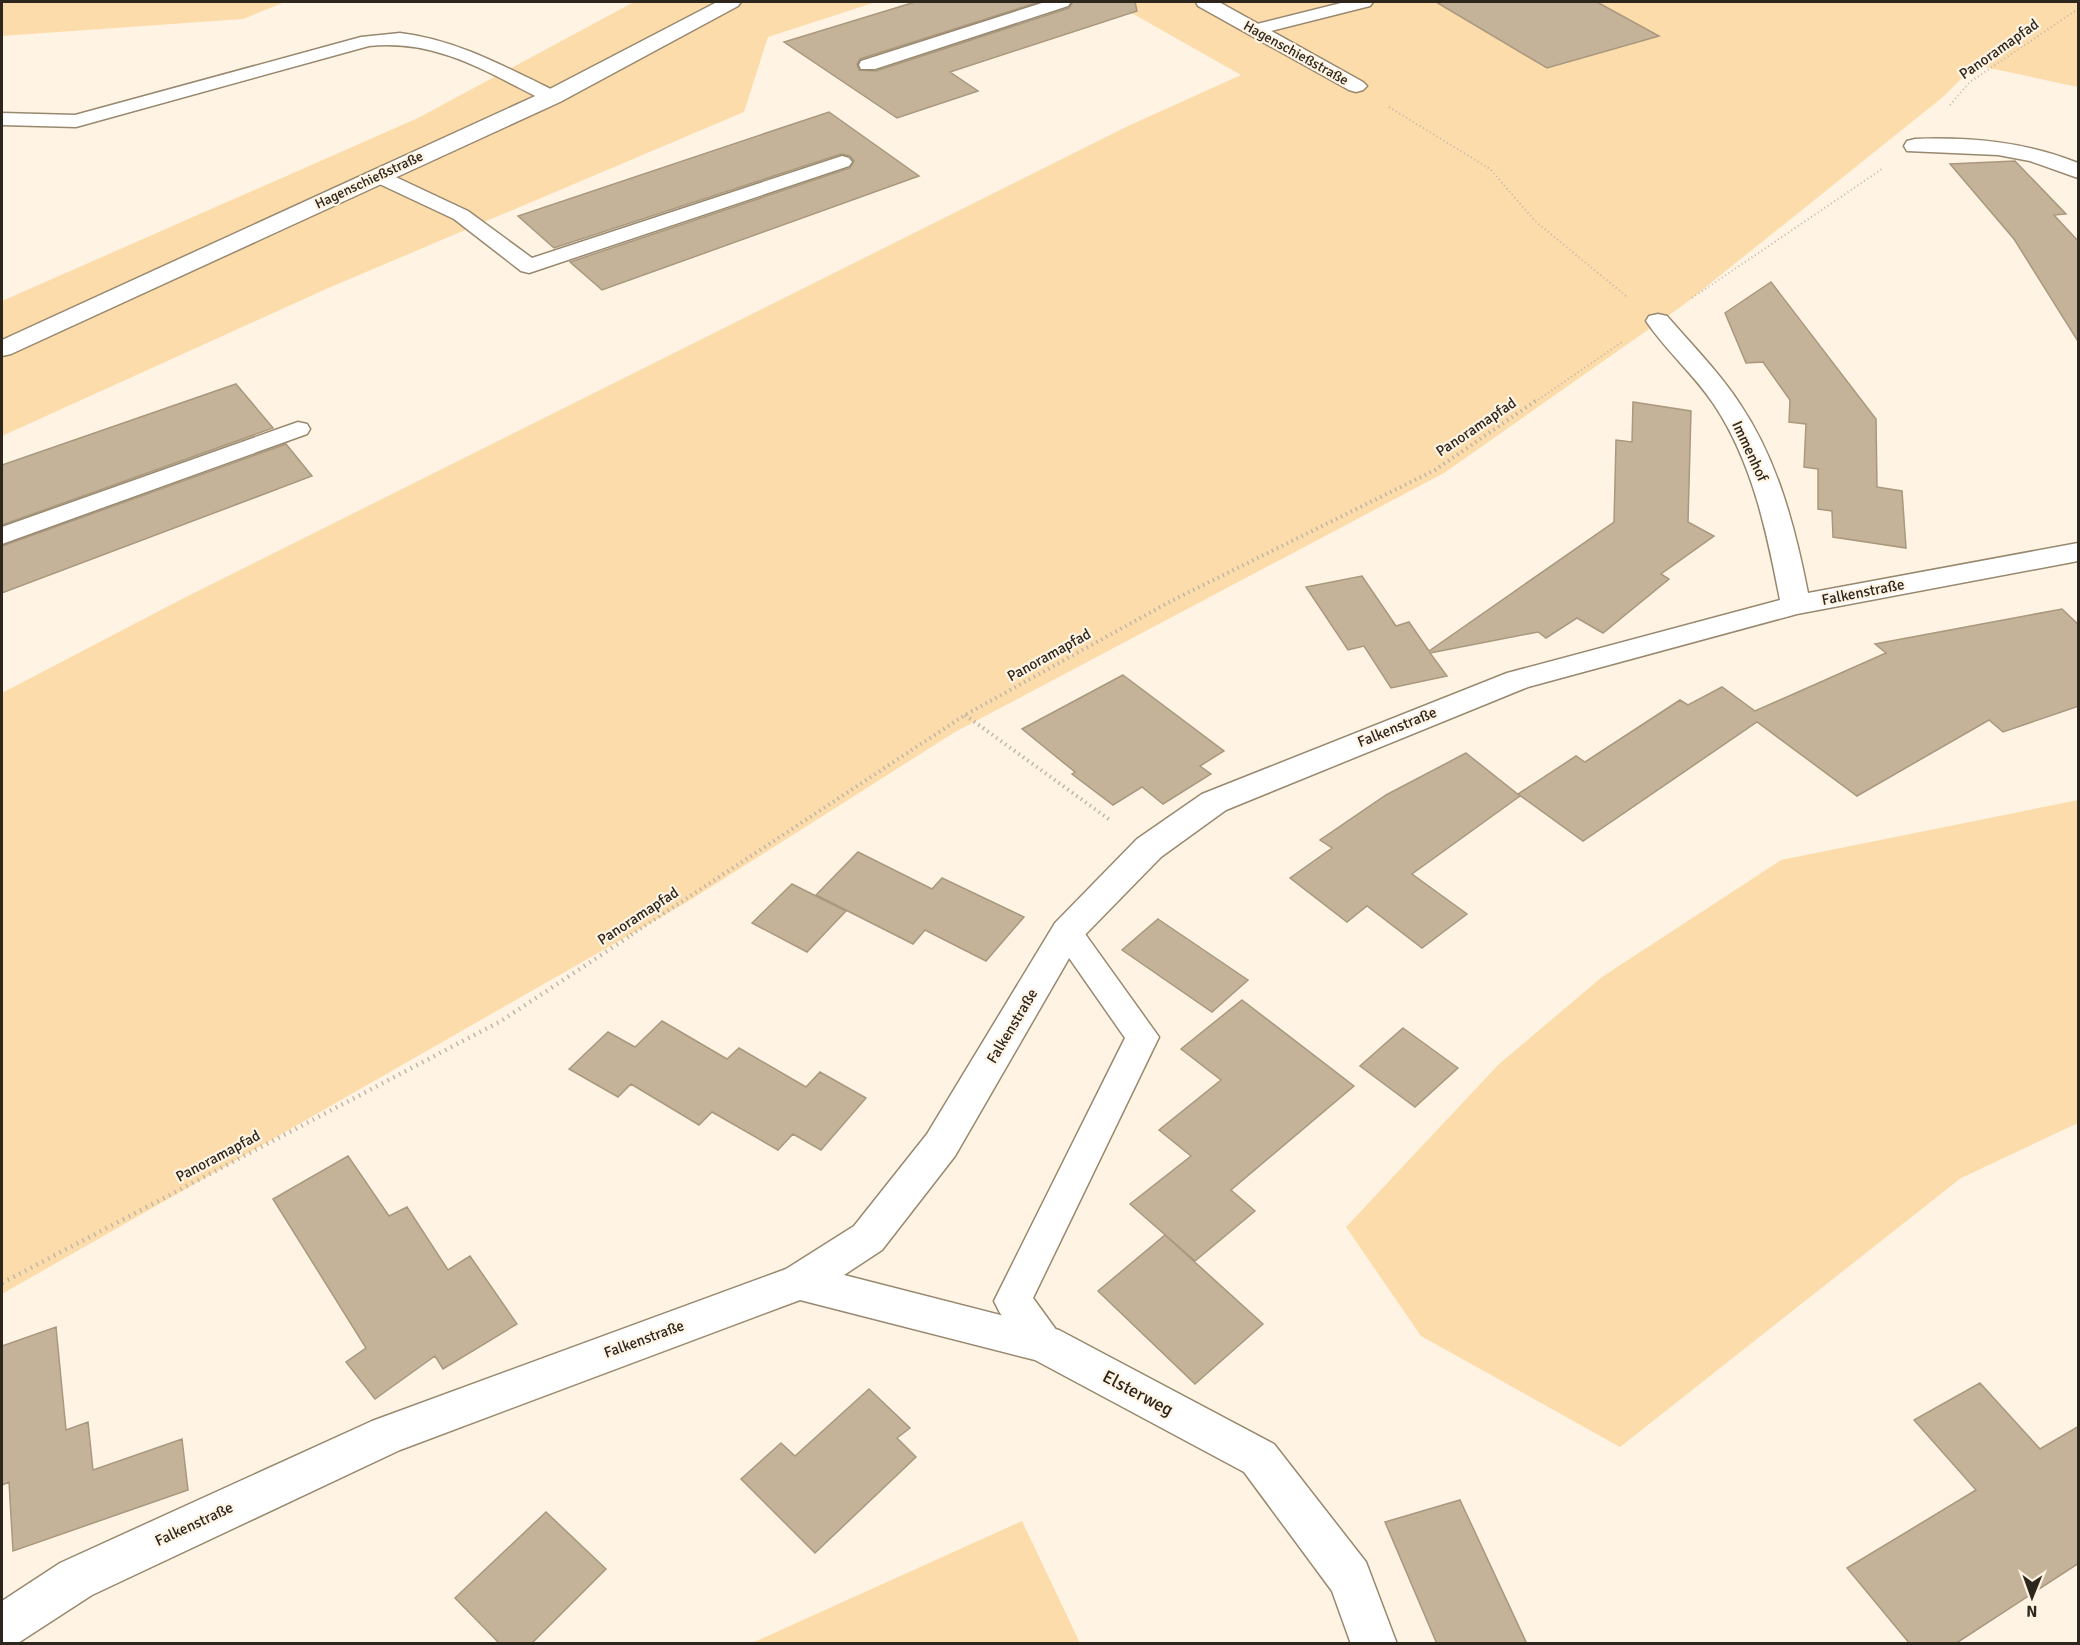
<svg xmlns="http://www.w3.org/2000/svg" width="2080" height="1645" font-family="Signika,sans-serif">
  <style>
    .green { fill: #fcdcab }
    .building { fill: #c4b399; stroke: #a9987e; stroke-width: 1.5 }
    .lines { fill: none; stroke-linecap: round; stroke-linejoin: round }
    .lane-casing { stroke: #98886e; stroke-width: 3 }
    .street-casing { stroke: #98886e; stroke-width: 3 }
    .path-far2 { stroke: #c0b6a8; stroke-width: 2; stroke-dasharray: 1 3; stroke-linecap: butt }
    .path-far1 { stroke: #c0b6a8; stroke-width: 4; stroke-dasharray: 1.5 4; stroke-linecap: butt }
    .path { stroke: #c0b6a8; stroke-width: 4.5; stroke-dasharray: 1.5 5; stroke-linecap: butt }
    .lane { fill: #fff; fill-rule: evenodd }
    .street { fill: #fff; fill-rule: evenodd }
    .labels { text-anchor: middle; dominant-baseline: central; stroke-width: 4.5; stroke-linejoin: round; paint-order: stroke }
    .far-street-label { font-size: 14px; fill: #2d261c; stroke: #fff4e4 }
    .street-label { font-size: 15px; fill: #2d261c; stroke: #fff4e4 }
    .near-street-label { font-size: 18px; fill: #2d261c; stroke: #fff4e4 }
  </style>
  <rect width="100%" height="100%" fill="#fff4e4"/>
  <path class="green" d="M2,2H285L243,19L2,36Z
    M634,2H876L768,37L744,112L326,289L2,436V301L418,118Z
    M1112,2H2078V87L1975,65L1943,97L1682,306L1444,473L955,732L687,902L2,1294V693L182,599L1128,126L1241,75Z
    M2078,800V1123L1961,1178L1620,1447L1421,1336L1346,1227L1499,1064L1602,977L1781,860Z
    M1022,1521L1080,1643H752Z"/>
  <path class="building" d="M915,2H1039L860,59L857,64L859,70L876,71L1069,8L1073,2H1135L1137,11L950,72L978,91L897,118L784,42Z
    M1436,2H1597L1659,36L1547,68Z
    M829,112L919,176L602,290L570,262L850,168L854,161L850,156L841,154L554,248L518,216Z
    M2015,161L2066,214L2054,215L2079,242V343L2014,239L1950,164Z
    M1771,282L1876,419L1877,487L1902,491L1906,548L1833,537L1832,511L1818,509V469L1804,467L1806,424L1789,422L1790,400L1763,362L1746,363L1725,313Z
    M236,384L273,428L2,525V465Z
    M1633,402L1691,411L1688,522L1714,536L1661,574L1669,579L1603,633L1577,618L1546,638L1538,632L1430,653L1447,676L1391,688L1364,646L1348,650L1306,587L1362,576L1396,626L1409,622L1429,651L1614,522L1616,440L1632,442Z
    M286,444L312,476L2,593V546Z
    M2062,609L2079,625V706L2003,732L1989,720L1857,796L1757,722L1583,841L1518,794L1576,756L1585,762L1680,700L1688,705L1722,687L1755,711L1886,653L1875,644Z
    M1123,675L1224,751L1200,766L1211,774L1163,804L1142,787L1113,805L1072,774L1075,772L1022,729Z
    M1466,753L1520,796L1412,874L1467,914L1422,948L1367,906L1347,922L1290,878L1332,848L1320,840L1386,795Z
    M858,852L932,889L942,878L1024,917L986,961L925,930L913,944L816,895Z
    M792,884L846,911L807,952L752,923Z
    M1158,919L1248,980L1212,1012L1122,950Z
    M1242,1000L1354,1086L1231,1190L1255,1211L1195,1261L1130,1204L1191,1156L1159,1130L1221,1080L1181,1049Z
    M662,1021L727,1059L739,1048L806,1087L820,1072L866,1098L821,1150L793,1134L778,1150L712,1112L699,1125L631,1084L618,1097L569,1069L608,1032L635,1047Z
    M1403,1028L1458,1068L1415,1107L1360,1066Z
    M348,1156L389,1216L407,1207L448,1270L470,1256L517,1324L443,1369L435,1356L375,1399L346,1362L366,1348L273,1199Z
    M1165,1235L1263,1324L1195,1384L1098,1291Z
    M56,1327L66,1430L88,1422L93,1470L182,1439L188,1490L13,1551L9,1482L2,1485V1346Z
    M1980,1383L2040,1449L2079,1426V1563L1955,1644H1910L1847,1568L1976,1490L1914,1420Z
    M869,1389L910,1428L897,1438L916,1457L815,1553L741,1479L781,1443L795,1456Z
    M1460,1500L1527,1644H1437L1385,1522Z
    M546,1512L606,1569L531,1644H500L455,1598Z"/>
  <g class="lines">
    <defs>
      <path id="lane" d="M1045,2H1071L1068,6L875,69H861L859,65L861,61Z
        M1345,2H1373L1370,6L1255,35L1249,34L1246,30L1249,26Z
        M400,33C458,40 507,68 559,93L562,97L559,101H545C487,72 437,39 369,46L76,127L2,125V113L75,115L361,37Z
        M842,156L849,158L852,162L849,166L529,273L521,271L454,219L371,180L368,176L371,172H385L468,211L532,258Z
        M298,422L307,424L310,429L307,434L2,544V527Z
        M1067,920L1078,924L1159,1037L1033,1298L1057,1331L1063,1343L1057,1355L1044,1360L1031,1355L1000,1313L994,1301L1125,1038L1051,932L1056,924Z"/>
      <path id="street" d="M717,2H741L738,6L560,102L11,354L2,356V340L544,92Z
        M1196,2H1219L1363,82L1367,86L1363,90L1356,92L1349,90L1198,6Z
        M1915,139C1972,137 2026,142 2078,163V178L2030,161L1998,155L1907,151L1904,146L1907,141Z
        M1658,314L1667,316C1692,345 1719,372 1740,404C1778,461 1795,527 1808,593L2078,543V561L1797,614L1528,687L1226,810L1161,857L1079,941L955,1156L882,1250L844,1275L1059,1330L1274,1444L1366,1562L1397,1644H1351L1332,1591L1244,1472L1035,1360L800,1300L400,1450L92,1595L18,1643L2,1644V1601L60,1563L372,1421L786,1269L854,1226L927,1134L1055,923L1137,839L1202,794L1507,673L1780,600C1767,533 1753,464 1715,406C1695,375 1666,351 1646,321L1649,316Z"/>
    </defs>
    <use href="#lane" class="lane-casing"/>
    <use href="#street" class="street-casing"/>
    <path class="path-far2" d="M1950,105L1970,82L2078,9
      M1389,107L1490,169L1535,221L1626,296
      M1692,298L1882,169
      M1535,402L1622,342"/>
    <path class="path-far1" d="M965,715L1110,820
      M631,935L965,715L1171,601L1435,470L1537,400"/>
    <path class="path" d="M2,1283L501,1021L633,934"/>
    <use href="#lane" class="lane"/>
    <use href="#street" class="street"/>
  </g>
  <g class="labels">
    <g class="far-street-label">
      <text transform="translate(1296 53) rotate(29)">Hagenschießstraße</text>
      <text transform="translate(369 180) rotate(-25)">Hagenschießstraße</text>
    </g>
    <g class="street-label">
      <text transform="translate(1999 49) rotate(-35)">Panoramapfad</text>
      <text transform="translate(1476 427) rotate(-34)">Panoramapfad</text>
      <text transform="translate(1750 451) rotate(65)">Immenhof</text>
      <text transform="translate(1863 592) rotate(-11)">Falkenstraße</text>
      <text transform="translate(1049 655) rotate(-29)">Panoramapfad</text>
      <text transform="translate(1397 727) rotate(-22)">Falkenstraße</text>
      <text transform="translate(638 916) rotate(-33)">Panoramapfad</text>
      <text transform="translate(1012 1026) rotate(-59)">Falkenstraße</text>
      <text transform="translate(218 1156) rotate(-28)">Panoramapfad</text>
      <text transform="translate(644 1339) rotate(-20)">Falkenstraße</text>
      <text transform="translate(194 1524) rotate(-25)">Falkenstraße</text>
    </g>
    <g class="near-street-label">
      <text transform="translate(1138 1393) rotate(28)">Elsterweg</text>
    </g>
  </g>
  <rect width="2080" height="1645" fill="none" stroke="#2d261c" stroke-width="6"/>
  <g transform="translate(2032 1597) rotate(181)" stroke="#fff4e4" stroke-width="4.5" paint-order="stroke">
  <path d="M0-4.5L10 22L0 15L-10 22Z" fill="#2d261c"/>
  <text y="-9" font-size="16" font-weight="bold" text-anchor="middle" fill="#2d261c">N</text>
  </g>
</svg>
